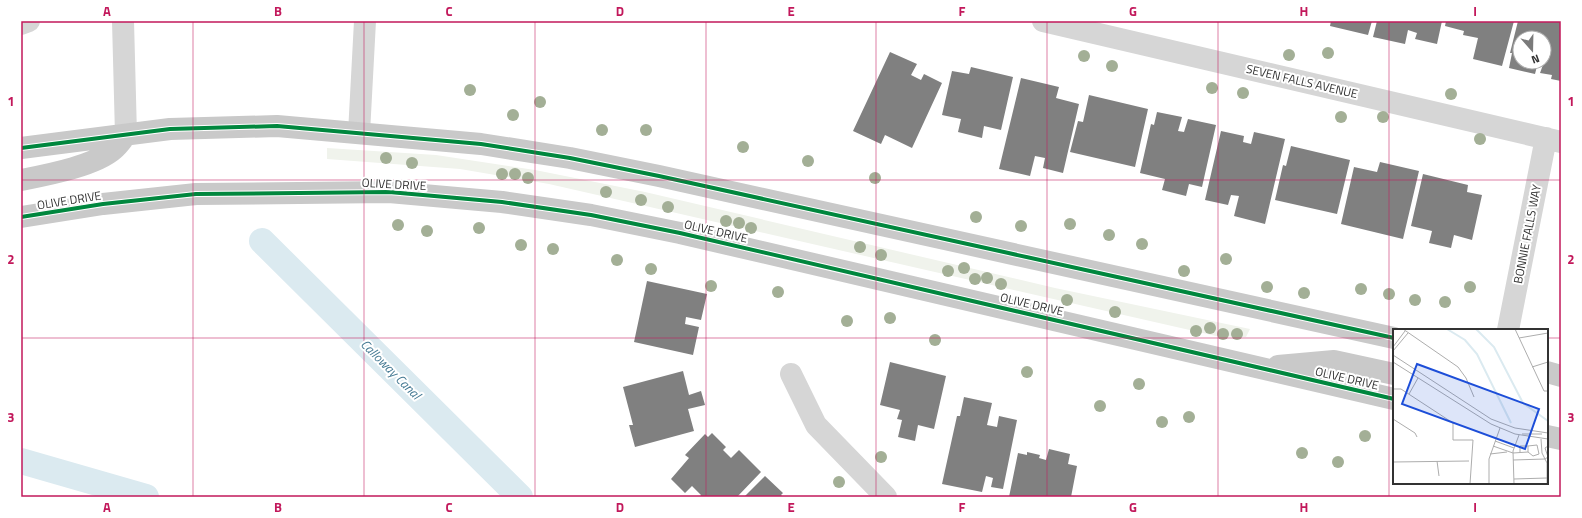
<svg xmlns="http://www.w3.org/2000/svg" width="1582" height="518" font-family="'Titillium Web',sans-serif">
  <style>
    .green { fill: #f0f3ec }
    .lines { fill: none; stroke-linecap: round; stroke-linejoin: round }
    .canal { stroke: #dbeaf0; stroke-width: 26 }
    .building { fill: #808080 }
    .minor { stroke: #d6d6d6; stroke-width: 22 }
    .major { stroke: #c9c9c9; stroke-width: 22 }
    .cycleway-casing { stroke: #fff; stroke-width: 6 }
    .cycleway { stroke: #00873e; stroke-width: 4 }
    .tree { fill: #a3af96 }
    .grid { fill: none; stroke: #c2185b; stroke-width: 1; stroke-opacity: 0.55 }
    .labels { text-anchor: middle; dominant-baseline: central; stroke-width: 4; stroke-linejoin: round; paint-order: stroke }
    .street-label { font-size: 12px; fill: #323232; stroke: #fff }
    .water-label { font-size: 13px; font-style: italic; fill: #437892; stroke: #fff }
    .inset-river { fill: none; stroke: #dbeaf0; stroke-width: 2 }
    .inset-road { fill: none; stroke: #adadad; stroke-width: 1 }
    .view { fill: #1d4ed8; fill-opacity: 0.15; stroke: #1d4ed8; stroke-width: 2 }
    .inset-edge { fill: none; stroke: #323232; stroke-width: 2 }
    .neatline { fill: none; stroke: #c2185b; stroke-width: 1.5 }
    .grid-label { font-size: 13px; text-anchor: middle; font-weight: bold; fill: #c2185b }
  </style>
  <rect width="100%" height="100%" fill="#fff"/>
  <path class="green" d="M327,148L436,155L535,170L645,192L1055,288L1250,329L1246,337L1216,336L549,184L460,169L327,159Z"/>
  <g class="lines">
    <path class="canal" d="M262,241L520,497
      M21,461L146,497"/>
  </g>
  <path class="building" d="M1331,21H1372L1368,35L1330,26Z
    M1377,21H1442L1437,44L1415,39L1417,33L1408,30L1405,44L1373,37Z
    M1446,21H1514L1502,66L1473,59L1478,38L1463,35L1464,31L1445,26Z
    M1518,21H1561V81L1551,79L1552,75L1540,73L1544,62V38H1520V62H1538L1535,74L1509,68L1512,53H1510Z
    M890,52L917,64L911,75L921,80L924,74L942,83L912,148L885,135L881,144L853,131Z
    M971,67L1013,77L1001,130L984,126L982,138L958,132L961,119L942,115L952,71L969,74Z
    M1021,78L1059,87L1056,98L1079,104L1063,173L1043,168L1045,158L1035,156L1030,176L999,169Z
    M1089,95L1148,109L1135,167L1070,152L1078,121L1083,122Z
    M1157,112L1182,117L1178,131L1184,132L1188,119L1216,125L1202,187L1189,184L1186,196L1162,190L1165,179L1140,173L1151,124L1154,125Z
    M1221,131L1244,136L1243,142L1251,144L1254,132L1285,139L1265,224L1234,216L1239,196L1231,195L1228,205L1205,200Z
    M1291,146L1350,160L1337,214L1275,200L1283,165L1286,166Z
    M1380,162L1419,171L1403,239L1341,224L1354,167L1377,172Z
    M1423,174L1468,185L1467,192L1482,195L1472,240L1454,235L1451,248L1429,243L1432,231L1411,226Z
    M647,281L707,294L701,320L686,317L685,324L699,327L693,355L634,342Z
    M890,362L946,376L934,429L918,425L915,441L898,437L902,420L897,419L900,410L880,405Z
    M683,371L689,395L701,391L705,405L688,409L694,431L635,447L629,425H633L623,387Z
    M964,397L992,403L987,425L997,427L999,416L1017,420L1003,489L991,487L993,478L986,476L982,492L942,484L957,416H960Z
    M712,433L726,447L723,450L731,458L739,450L761,472L737,497H700L701,495L692,486L685,493L671,479L689,458L685,455L705,434L708,437Z
    M1049,449L1070,454L1068,464L1077,466L1071,497H1009L1018,453L1027,455V452L1040,455L1039,458L1046,460Z
    M765,476L783,493L781,495L783,497H744Z"/>
  <g class="lines">
    <path class="minor" d="M123,21L126,135
      M1043,21L1561,142
      M21,24L29,21
      M359,133L365,21
      M1508,330L1546,138
      M791,374L816,425L886,497"/>
    <path class="major" d="M21,148L170,129L277,126L481,144L570,158L659,176L1394,338
      M21,180C46,175 95,166 114,149C118,146 122,140 126,135
      M21,217L103,204L196,194L389,192L502,202L591,215L680,233L1394,399
      M1278,366L1334,361L1394,374
      M1547,372L1561,376
      M1547,436L1561,439"/>
    <defs>
      <path id="cycleway" d="M21,148L170,129L277,126L481,144L570,158L659,176L1394,338
        M21,217L103,204L196,194L389,192L502,202L591,215L680,233L1394,399"/>
    </defs>
    <use href="#cycleway" class="cycleway-casing"/>
    <use href="#cycleway" class="cycleway"/>
  </g>
  <g class="tree">
    <circle cx="1328" cy="53" r="6"/>
    <circle cx="1289" cy="55" r="6"/>
    <circle cx="1084" cy="56" r="6"/>
    <circle cx="1112" cy="66" r="6"/>
    <circle cx="1212" cy="88" r="6"/>
    <circle cx="470" cy="90" r="6"/>
    <circle cx="1243" cy="93" r="6"/>
    <circle cx="1451" cy="94" r="6"/>
    <circle cx="540" cy="102" r="6"/>
    <circle cx="513" cy="115" r="6"/>
    <circle cx="1341" cy="117" r="6"/>
    <circle cx="1383" cy="117" r="6"/>
    <circle cx="602" cy="130" r="6"/>
    <circle cx="646" cy="130" r="6"/>
    <circle cx="1480" cy="139" r="6"/>
    <circle cx="743" cy="147" r="6"/>
    <circle cx="386" cy="158" r="6"/>
    <circle cx="808" cy="161" r="6"/>
    <circle cx="412" cy="163" r="6"/>
    <circle cx="502" cy="174" r="6"/>
    <circle cx="515" cy="174" r="6"/>
    <circle cx="528" cy="178" r="6"/>
    <circle cx="875" cy="178" r="6"/>
    <circle cx="606" cy="192" r="6"/>
    <circle cx="641" cy="200" r="6"/>
    <circle cx="668" cy="207" r="6"/>
    <circle cx="976" cy="217" r="6"/>
    <circle cx="726" cy="221" r="6"/>
    <circle cx="739" cy="223" r="6"/>
    <circle cx="1070" cy="224" r="6"/>
    <circle cx="398" cy="225" r="6"/>
    <circle cx="1021" cy="226" r="6"/>
    <circle cx="479" cy="228" r="6"/>
    <circle cx="751" cy="228" r="6"/>
    <circle cx="427" cy="231" r="6"/>
    <circle cx="1109" cy="235" r="6"/>
    <circle cx="1142" cy="244" r="6"/>
    <circle cx="521" cy="245" r="6"/>
    <circle cx="860" cy="247" r="6"/>
    <circle cx="553" cy="249" r="6"/>
    <circle cx="881" cy="255" r="6"/>
    <circle cx="1226" cy="259" r="6"/>
    <circle cx="617" cy="260" r="6"/>
    <circle cx="964" cy="268" r="6"/>
    <circle cx="651" cy="269" r="6"/>
    <circle cx="948" cy="271" r="6"/>
    <circle cx="1184" cy="271" r="6"/>
    <circle cx="987" cy="278" r="6"/>
    <circle cx="975" cy="279" r="6"/>
    <circle cx="1001" cy="284" r="6"/>
    <circle cx="711" cy="286" r="6"/>
    <circle cx="1267" cy="287" r="6"/>
    <circle cx="1470" cy="287" r="6"/>
    <circle cx="1361" cy="289" r="6"/>
    <circle cx="778" cy="292" r="6"/>
    <circle cx="1304" cy="293" r="6"/>
    <circle cx="1389" cy="294" r="6"/>
    <circle cx="1067" cy="300" r="6"/>
    <circle cx="1415" cy="300" r="6"/>
    <circle cx="1445" cy="302" r="6"/>
    <circle cx="1115" cy="312" r="6"/>
    <circle cx="890" cy="318" r="6"/>
    <circle cx="847" cy="321" r="6"/>
    <circle cx="1210" cy="328" r="6"/>
    <circle cx="1196" cy="331" r="6"/>
    <circle cx="1223" cy="334" r="6"/>
    <circle cx="1237" cy="334" r="6"/>
    <circle cx="935" cy="340" r="6"/>
    <circle cx="1027" cy="372" r="6"/>
    <circle cx="1139" cy="384" r="6"/>
    <circle cx="1100" cy="406" r="6"/>
    <circle cx="1189" cy="417" r="6"/>
    <circle cx="1162" cy="422" r="6"/>
    <circle cx="1365" cy="436" r="6"/>
    <circle cx="1302" cy="453" r="6"/>
    <circle cx="881" cy="457" r="6"/>
    <circle cx="1338" cy="462" r="6"/>
    <circle cx="839" cy="482" r="6"/>
  </g>
  <path class="grid" d="M193,21V497M364,21V497M535,21V497M706,21V497M876,21V497M1047,21V497M1218,21V497M1389,21V497M21,180H1561M21,338H1394M1547,338H1561"/>
  <g class="labels">
    <g class="street-label">
      <text transform="translate(1302 81) rotate(13)">SEVEN FALLS AVENUE</text>
      <text transform="translate(394 184) rotate(3)">OLIVE DRIVE</text>
      <text transform="translate(69 200) rotate(-9)">OLIVE DRIVE</text>
      <text transform="translate(716 231) rotate(13)">OLIVE DRIVE</text>
      <text transform="translate(1527 234) rotate(-79)">BONNIE FALLS WAY</text>
      <text transform="translate(1032 304) rotate(13)">OLIVE DRIVE</text>
      <text transform="translate(1347 378) rotate(13)">OLIVE DRIVE</text>
    </g>
    <g class="water-label">
      <text transform="translate(391 369) rotate(45)">Calloway Canal</text>
    </g>
  </g>
  <g transform="translate(1393 329)">
    <rect width="155" height="155" fill="#fff"/>
    <path class="inset-river" d="M54,0L72,11L84,25L118,94M83,0L101,18L130,74L155,92"/>
    <path class="inset-road" d="M10,0L65,38L73,49L81,68M122,0L151,62H155M126,9L155,4M0,18L12,2M0,22L15,4M0,26L98,90L122,99L155,104M0,33L98,95L122,105L155,110M139,38L155,33M0,60H8L60,94V111H80L77,155M16,65L25,49M0,90L22,104L24,108M129,105H149M148,110L149,124L154,134V155M102,112L121,119M100,117L120,124L135,123V117H127V124M135,117L144,116L146,125L140,127L135,123M97,125L114,123M120,131L152,130L155,128L152,119L155,117M44,132L46,147M0,133L76,132M121,150L154,149M96,155V130L107,99M121,155L120,122L126,106"/>
    <path class="view" d="M24,35L146,80L132,120L9,75Z"/>
    <rect width="155" height="155" class="inset-edge"/>
  </g>
  <rect width="1582" height="518" fill="none" stroke="#ffffff" stroke-width="44"/>
  <g transform="translate(1532 50) rotate(160)"><circle r="19" fill="#ffffff" stroke="#adadad"/>
  <path d="M0-3L7 15L0 10L-7 15Z" fill="#7a7a7a"/>
  <text y="-6" font-size="11" font-weight="bold" text-anchor="middle" fill="#323232">N</text>
  </g>
  <rect x="22" y="22" width="1538" height="474" class="neatline"/>
  <g class="grid-label">
    <text x="107" y="16">A</text>
    <text x="278" y="16">B</text>
    <text x="449" y="16">C</text>
    <text x="620" y="16">D</text>
    <text x="791" y="16">E</text>
    <text x="962" y="16">F</text>
    <text x="1133" y="16">G</text>
    <text x="1304" y="16">H</text>
    <text x="1475" y="16">I</text>
    <text x="11" y="106">1</text>
    <text x="1571" y="106">1</text>
    <text x="11" y="264">2</text>
    <text x="1571" y="264">2</text>
    <text x="11" y="422">3</text>
    <text x="1571" y="422">3</text>
    <text x="107" y="512">A</text>
    <text x="278" y="512">B</text>
    <text x="449" y="512">C</text>
    <text x="620" y="512">D</text>
    <text x="791" y="512">E</text>
    <text x="962" y="512">F</text>
    <text x="1133" y="512">G</text>
    <text x="1304" y="512">H</text>
    <text x="1475" y="512">I</text>
  </g>
</svg>
